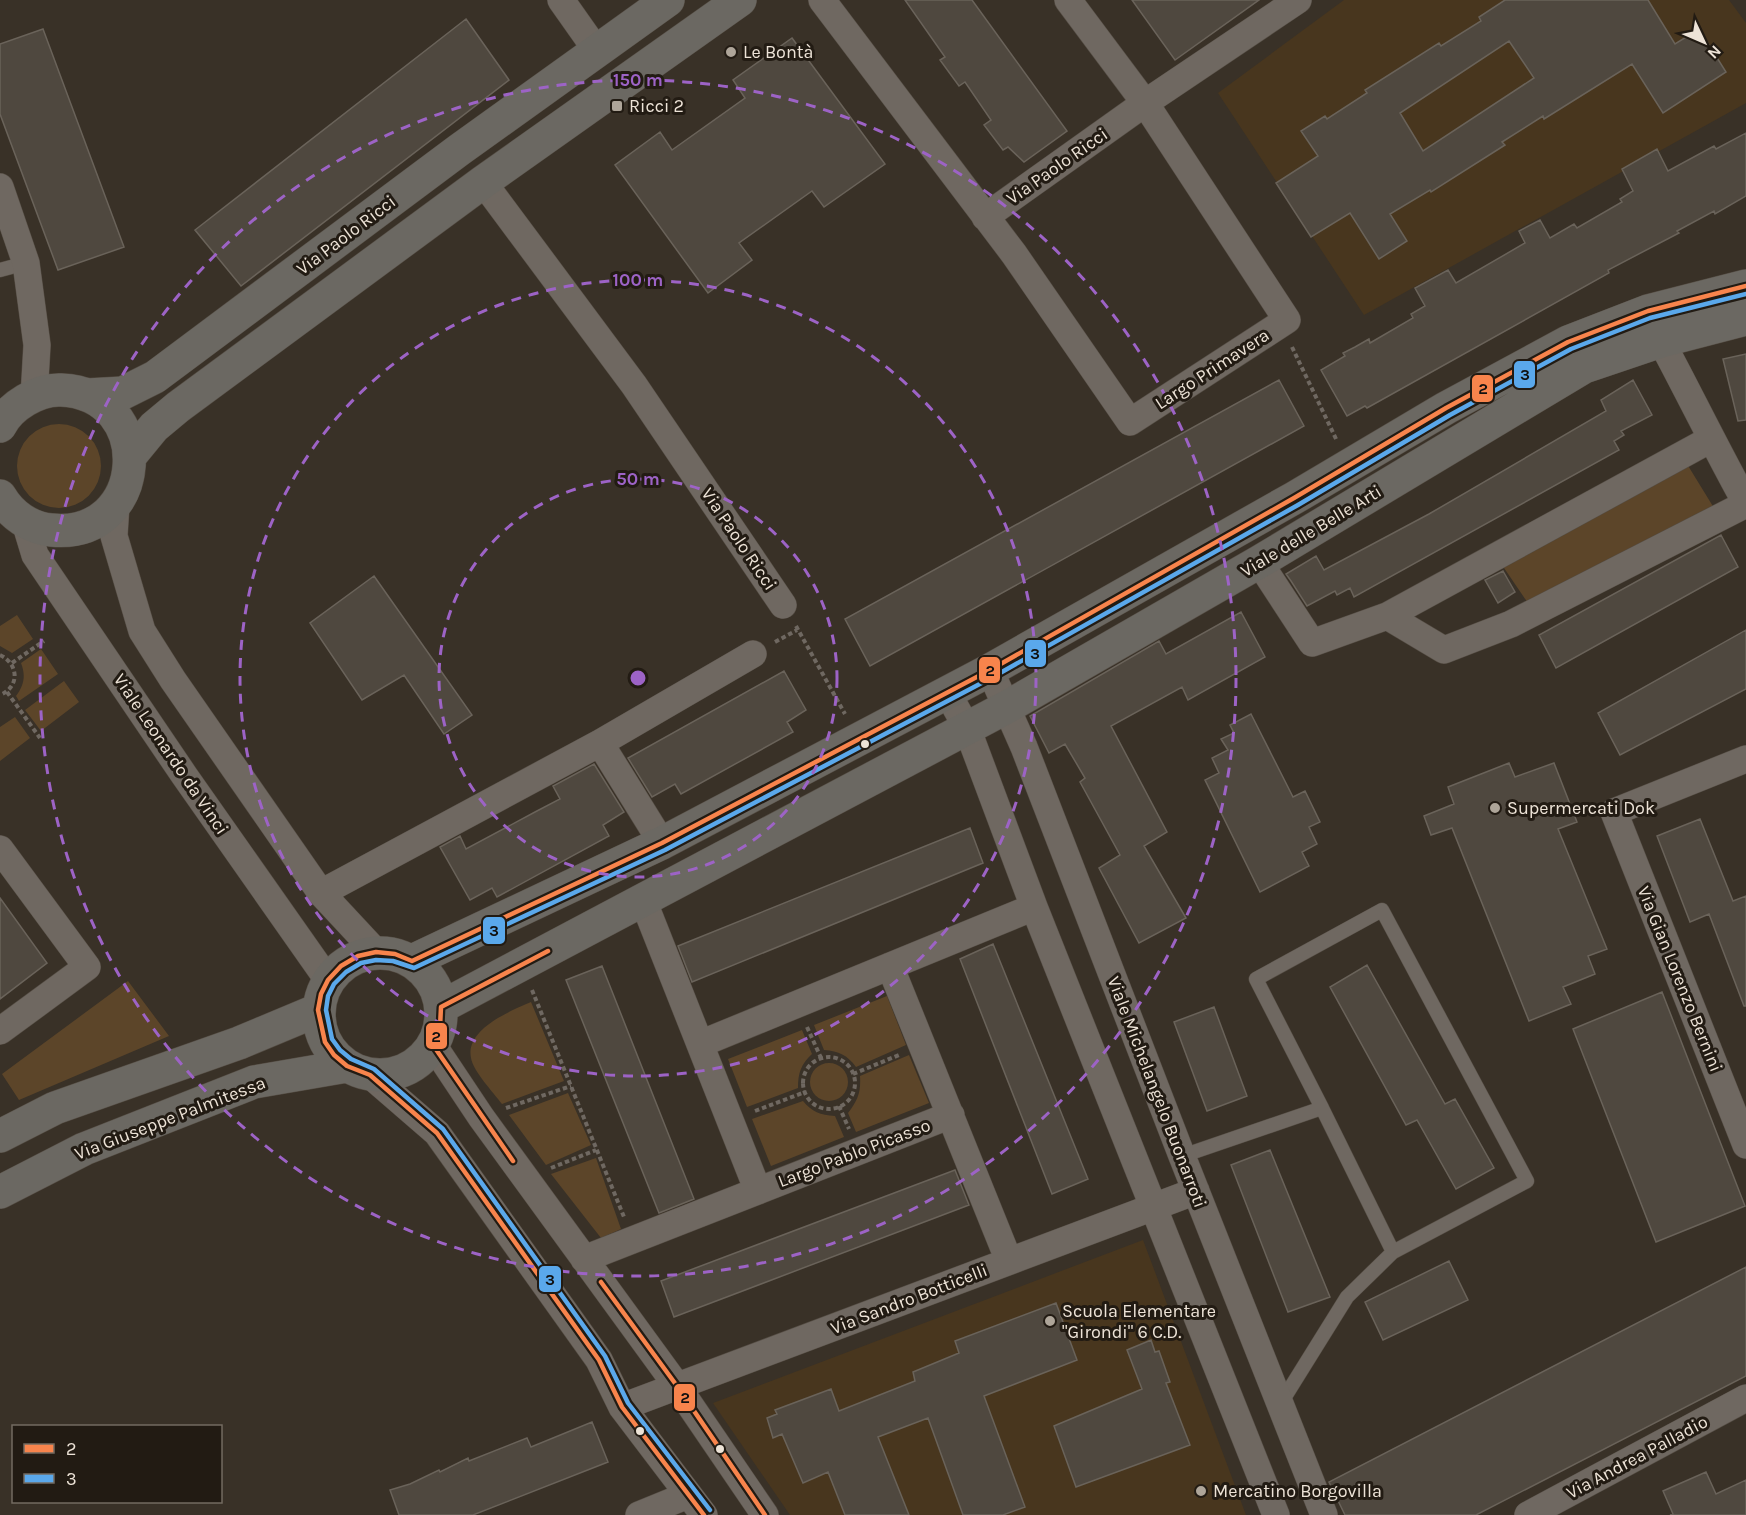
<svg xmlns="http://www.w3.org/2000/svg" width="1746" height="1515" font-family="Karla,sans-serif">
<style>
.built{fill:#48361e}
.green{fill:#5c4529}
.building{fill:#4f483f;stroke:#6a635a;stroke-width:1.5;fill-rule:evenodd}
.lines{fill:none;stroke-linecap:round;stroke-linejoin:round}
.lane-casing{stroke:#554d44;stroke-width:15}
.street-casing{stroke:#554d44;stroke-width:28}
.secondary-casing{stroke:#554d44;stroke-width:34}
.path{stroke:#6f6861;stroke-width:4;stroke-dasharray:4.5 3;stroke-linecap:butt}
.lane{stroke:#6f6861;stroke-width:14}
.street{stroke:#6f6861;stroke-width:27}
.secondary{stroke:#6b6862;stroke-width:33}
.bus-1-casing{stroke:#221b13;stroke-width:9}
.bus-2-casing{stroke:#221b13;stroke-width:9}
.bus-1{stroke:#f8844c;stroke-width:4.5}
.bus-2{stroke:#5aa8eb;stroke-width:4.5}
.ring{fill:none;stroke:#9d63c6;stroke-width:3;stroke-dasharray:10 8}
.poi-dot{fill:#aea599;stroke:#221b13;stroke-width:2}
.bus-dot{fill:#ede3d7;stroke:#221b13;stroke-width:2}
.labels{text-anchor:middle;stroke-width:6;stroke-linejoin:round;paint-order:stroke}
.poi-label{font-size:18px;fill:#ede3d7;stroke:#221b13;text-anchor:start}
.street-label{font-size:18px;fill:#ede3d7;stroke:#221b13}
.centre{fill:#9d63c6;stroke:#221b13;stroke-width:3}
.ring-label{font-size:18px;text-anchor:middle;font-weight:bold;fill:#9d63c6;stroke:#221b13;stroke-width:6;stroke-linejoin:round;paint-order:stroke}
.line-badge{stroke:#221b13;stroke-width:2}
.pale-badge-label{font-size:16px;text-anchor:middle;font-weight:bold;fill:#111}
</style>
<rect width="100%" height="100%" fill="#393127"/>
<!-- built -->
<path class="built" d="M1344 0H1729L1746 23V103L1364 315 1218 93Z
M1143 1240 1246 1515H790L713 1403Z"/>
<!-- green -->
<path class="green" d="M17 466a42 42 0 1 1 84 0a42 42 0 1 1-84 0Z
M1687 464 1714 508 1530 606 1502 565Z
M17 615 33 639 12 653 0 646V626Z
M41 649 58 674 19 701 16 696C24 685 26 676 21 663Z
M64 681 79 702 41 731 25 710Z
M15 717 30 738 0 761V727Z
M128 981 169 1036 19 1100 2 1074Z
M887 996 906 1045 856 1067C847 1055 839 1051 824 1050L814 1025Z
M531 1002 564 1081 502 1104C493 1092 473 1071 471 1058 465 1029 512 1010 531 1002Z
M802 1030 812 1054C801 1064 798 1073 798 1088L747 1107 728 1059Z
M909 1055 929 1103 856 1132 848 1113C858 1100 861 1092 860 1076Z
M810 1082a19 19 0 1 1 38 0a19 19 0 1 1-38 0Z
M568 1093 591 1145 546 1165 509 1115Z
M803 1101C812 1112 820 1115 835 1116L844 1137 771 1166 752 1119Z
M596 1158 621 1229 601 1238 551 1174Z"/>
<!-- building -->
<path class="building" d="M905 0H972L1067 131 1024 162 1008 147 1003 150 984 125 991 120 965 82 959 86 940 60 945 57Z
M1132 0H1259L1175 60Z
M1505 0H1648L1675 44 1699 29 1726 72 1663 113 1632 64 1544 119 1543 116 1502 142 1505 145 1431 192 1430 190 1390 214 1407 241 1379 259 1350 213 1311 237 1276 183 1318 156 1301 131 1325 116 1327 119 1367 93 1365 90 1439 43 1441 46 1481 21 1479 17ZM1509 41 1534 78 1423 151 1400 113Z
M466 19 509 80 241 286 195 230Z
M43 29 124 247 58 270 0 114V44Z
M792 38 885 164 824 207 812 191 739 243 752 260 708 293 615 165 660 132 672 150 745 98 733 80Z
M1746 133V196L1715 214 1714 211 1677 231 1679 233 1608 270 1609 273 1367 408 1365 406 1347 416 1321 370 1345 356 1343 353 1355 347 1369 339 1370 343 1413 318 1411 314 1425 306 1415 288 1448 270 1456 283 1525 243 1519 231 1540 220 1550 238 1574 224 1577 228 1622 202 1620 199 1633 191 1622 169 1657 149 1668 171 1714 146 1716 149Z
M1746 354V420L1738 421 1723 359Z
M1279 380 1304 426 870 666 845 619Z
M1633 380 1652 415 1621 431 1624 435 1614 441 1619 450 1354 597 1350 588 1337 595 1335 591 1307 606 1291 581 1286 574 1316 556 1324 570 1429 514 1606 411 1601 400Z
M1721 535 1738 567 1556 668 1539 635Z
M1503 571 1515 592 1498 603 1485 580Z
M374 576 472 715 444 734 404 675 362 700 310 623Z
M1241 612 1265 657 1188 700 1182 687 1111 726 1167 832 1144 846 1186 918 1139 943 1099 868 1120 855 1080 782 1085 778 1065 744 1049 753 1030 716 1159 641 1166 654Z
M1746 630V689L1620 755 1598 713Z
M784 671 806 710 787 722 793 732 681 794 675 784 652 797 628 758Z
M1251 714 1293 797 1305 791 1320 822 1309 827 1317 844 1302 852 1309 866 1260 892 1205 780 1219 773 1212 758 1228 750 1221 739 1234 733 1230 725Z
M1509 763 1515 777 1554 763 1577 822 1558 829 1607 949 1588 956 1595 974 1563 987 1571 1004 1529 1021 1452 828 1431 835 1424 816 1454 804 1448 787Z
M594 764 624 812 603 825 609 836 497 897 492 888 470 900 440 847 460 836 466 849 535 812 560 799 553 786Z
M1700 819 1733 901 1746 896V1006H1744L1709 914 1690 922 1657 836Z
M970 828 983 863 692 982 678 946Z
M0 898 47 963 0 999Z
M993 944 1088 1179 1052 1194 960 959Z
M1367 965 1445 1104 1455 1099 1494 1168 1456 1189 1417 1120 1406 1125 1330 987Z
M602 966 694 1199 659 1213 566 980Z
M1662 992 1745 1206 1656 1242 1573 1029Z
M1214 1007 1247 1096 1207 1111 1174 1022Z
M1270 1150 1330 1297 1288 1312 1231 1165Z
M955 1170 969 1205 674 1317 661 1281Z
M1449 1261 1468 1300 1383 1340 1365 1302Z
M1746 1267V1376L1476 1515H1345L1329 1482Z
M1056 1303 1077 1360 984 1396 1025 1507 1003 1515H963L928 1418 878 1437 909 1515H845L828 1472 803 1483 782 1434 773 1438 767 1418 777 1414 775 1410 831 1389 839 1411 915 1381 913 1372 959 1353 955 1341Z
M1151 1340 1155 1352 1159 1351 1170 1382 1166 1383 1190 1445 1076 1487 1054 1426 1142 1389 1127 1350Z
M592 1422 608 1462 473 1515H399L390 1490 410 1484 439 1470 440 1472 468 1458 469 1461 527 1438 531 1447Z
M1706 1472 1716 1494 1746 1480V1515H1670L1673 1514 1663 1491Z"/>
<g class="lines">
<defs>
<path id="lane" d="M0 270 26 263
M1322 1108 1393 1252
M1182 1156 1322 1108 1256 979 1382 910 1527 1181 1393 1252 1347 1297 1281 1403"/>
<path id="street" d="M561 0 597 51
M822 0 1014 254 1130 422 1287 320 1145 103 1068 0
M483 182 634 385 783 605
M0 187 26 263 37 345 34 397
M985 217 1145 103 1298 0
M1661 341C1690 395 1716 449 1746 503
M116 504 114 536 142 631 173 680 321 893 376 952
M25 522 35 555 184 775 328 980
M1259 562 1312 643 1387 616 1444 650 1511 624 1746 504
M1387 616 1711 439
M990 670 1024 747 1182 1156 1324 1515
M947 692 967 728 1034 907 1276 1515
M600 743 753 654
M1746 759 1614 812 1746 1145
M0 849 87 967 0 1031
M321 893 600 743 662 843
M643 900 758 1191
M890 966 1009 1261
M700 1044 1034 907
M433 1045 481 1117 677 1386 765 1515
M370 1075 437 1133 599 1360 622 1407 704 1515
M584 1259 951 1115
M622 1407 1196 1191
M639 1515 688 1495
M1528 1515 1746 1398"/>
<path id="secondary" d="M86 395 123 393 155 377 459 150 668 0
M0 426C10 406 38 389 61 390 158 394 149 540 51 530 30 528 11 515 0 496
M131 455 154 427 178 407 483 182 740 0
M319 1014a61 61 0 1 1 122 0a61 61 0 1 1-122 0Z
M412 961 662 843 990 670 1294 498 1446 408 1568 342 1648 311 1746 286
M441 1007 1007 707 1259 562 1584 367 1661 341 1746 319
M0 1136 55 1108 239 1043 318 1010
M0 1192 84 1149 254 1082 347 1066"/>
</defs>
<!-- lane casing -->
<use href="#lane" class="lane-casing"/>
<!-- street casing -->
<use href="#street" class="street-casing"/>
<!-- secondary casing -->
<use href="#secondary" class="secondary-casing"/>
<!-- path -->
<path class="path" d="M1292 347 1337 441
M796 626 845 714
M775 642 797 630
M0 655C19 664 20 687 0 695
M12 663 44 641
M7 692 40 738
M532 990 624 1217
M807 1027 821 1058
M803 1083a26 26 0 1 1 52 0a26 26 0 1 1-52 0Z
M853 1074 899 1055
M839 1106 849 1129
M506 1108 571 1086
M755 1111 805 1092
M551 1168 596 1150"/>
<!-- lane -->
<use href="#lane" class="lane"/>
<!-- street -->
<use href="#street" class="street"/>
<!-- secondary -->
<use href="#secondary" class="secondary"/>
<defs>
<path id="bus-1" d="M513 1161 433 1045 440 1027 441 1007 548 951
M601 1282 677 1386 765 1515
M704 1515 622 1407 599 1360 437 1133 370 1075 347 1066 334 1055 325 1042 318 1010 321 994 328 980 341 966 358 956 376 952 395 954 412 961 662 843 990 670 1294 498 1446 408 1568 342 1648 311 1746 286"/>
<path id="bus-2" d="M710 1510 628 1403 605 1356 443 1129 374 1069 351 1059 340 1050 332 1039 326 1010 328 996 334 984 346 972 361 963 376 960 393 961 414 968 665 850 993 677 1298 505 1450 415 1571 349 1650 318 1746 294"/>
</defs>
<!-- bus-1 casing -->
<use href="#bus-1" class="bus-1-casing"/>
<!-- bus-2 casing -->
<use href="#bus-2" class="bus-2-casing"/>
<!-- bus-1 -->
<use href="#bus-1" class="bus-1"/>
<!-- bus-2 -->
<use href="#bus-2" class="bus-2"/>
</g>
<!-- distance rings -->
<g class="ring">
<circle cx="638" cy="678" r="199"/>
<circle cx="638" cy="678" r="398"/>
<circle cx="638" cy="678" r="598"/>
</g>
<!-- markers -->
<g class="poi-dot">
<circle cx="731" cy="52" r="6"/>
<rect x="611" y="100" width="12" height="12" rx="3"/>
<circle cx="1495" cy="808" r="6"/>
<circle cx="1050" cy="1321" r="6"/>
<circle cx="1201" cy="1491" r="6"/>
</g>
<g class="bus-dot">
<circle cx="865" cy="744" r="5"/>
<circle cx="640" cy="1431" r="5"/>
<circle cx="720" cy="1449" r="5"/>
</g>
<g class="labels">
<!-- poi labels -->
<g class="poi-label">
<text x="743" y="58">Le Bontà</text>
<text x="629" y="112">Ricci 2</text>
<text x="1507" y="814">Supermercati Dok</text>
<text x="1062" y="1317">Scuola Elementare<tspan x="1062" dy="21">"Girondi" 6 C.D.</tspan></text>
<text x="1213" y="1497">Mercatino Borgovilla</text>
</g>
<!-- street labels -->
<g class="street-label">
<text transform="translate(1057 166) rotate(-35)" y="6">Via Paolo Ricci</text>
<text transform="translate(346 235) rotate(-37)" y="6">Via Paolo Ricci</text>
<text transform="translate(1212 369) rotate(-33)" y="6">Largo Primavera</text>
<text transform="translate(1311 531) rotate(-31)" y="6">Viale delle Belle Arti</text>
<text transform="translate(739 539) rotate(56)" y="6">Via Paolo Ricci</text>
<text transform="translate(171 754) rotate(56)" y="6">Viale Leonardo da Vinci</text>
<text transform="translate(1680 979) rotate(68)" y="6">Via Gian Lorenzo Bernini</text>
<text transform="translate(1157 1092) rotate(69)" y="6">Viale Michelangelo Buonarroti</text>
<text transform="translate(170 1118) rotate(-21)" y="6">Via Giuseppe Palmitessa</text>
<text transform="translate(854 1153) rotate(-21)" y="6">Largo Pablo Picasso</text>
<text transform="translate(909 1299) rotate(-21)" y="6">Via Sandro Botticelli</text>
<text transform="translate(1637 1457) rotate(-28)" y="6">Via Andrea Palladio</text>
</g>
</g>
<circle cx="638" cy="678" r="9" class="centre"/>
<g class="ring-label">
<text x="638" y="86">150 m</text>
<text x="638" y="286">100 m</text>
<text x="638" y="485">50 m</text>
</g>
<g class="line-badge">
<rect x="1513" y="360" width="23" height="29" rx="6" fill="#5aa8eb"/>
<rect x="1471" y="374" width="23" height="29" rx="6" fill="#f8844c"/>
<rect x="1024" y="639" width="23" height="29" rx="6" fill="#5aa8eb"/>
<rect x="978" y="656" width="23" height="28" rx="6" fill="#f8844c"/>
<rect x="482" y="916" width="24" height="29" rx="6" fill="#5aa8eb"/>
<rect x="425" y="1022" width="23" height="28" rx="6" fill="#f8844c"/>
<rect x="538" y="1265" width="24" height="28" rx="6" fill="#5aa8eb"/>
<rect x="673" y="1383" width="23" height="29" rx="6" fill="#f8844c"/>
</g>
<g class="pale-badge-label">
<text x="1525" y="380">3</text>
<text x="1483" y="394">2</text>
<text x="1035" y="659">3</text>
<text x="990" y="676">2</text>
<text x="494" y="936">3</text>
<text x="436" y="1042">2</text>
<text x="550" y="1285">3</text>
<text x="685" y="1403">2</text>
</g>
<!-- legend -->
<rect x="12" y="1425" width="210" height="78" fill="#221b13" stroke="#736b61" stroke-width="1.5"/>
<rect x="24" y="1444" width="30" height="9" fill="#f8844c" stroke="#736b61" stroke-width="1.5"/>
<text x="66" y="1455" font-size="18" fill="#ede3d7">2</text>
<rect x="24" y="1474" width="30" height="9" fill="#5aa8eb" stroke="#736b61" stroke-width="1.5"/>
<text x="66" y="1485" font-size="18" fill="#ede3d7">3</text>
<!-- north arrow -->
<g transform="translate(1704 42) rotate(134)" stroke="#221b13" stroke-width="4.5" paint-order="stroke">
<path d="M0-4.5L10 22L0 15L-10 22Z" fill="#ede3d7"/>
<text y="-9" font-size="16" font-weight="bold" text-anchor="middle" fill="#ede3d7">N</text>
</g>
</svg>
